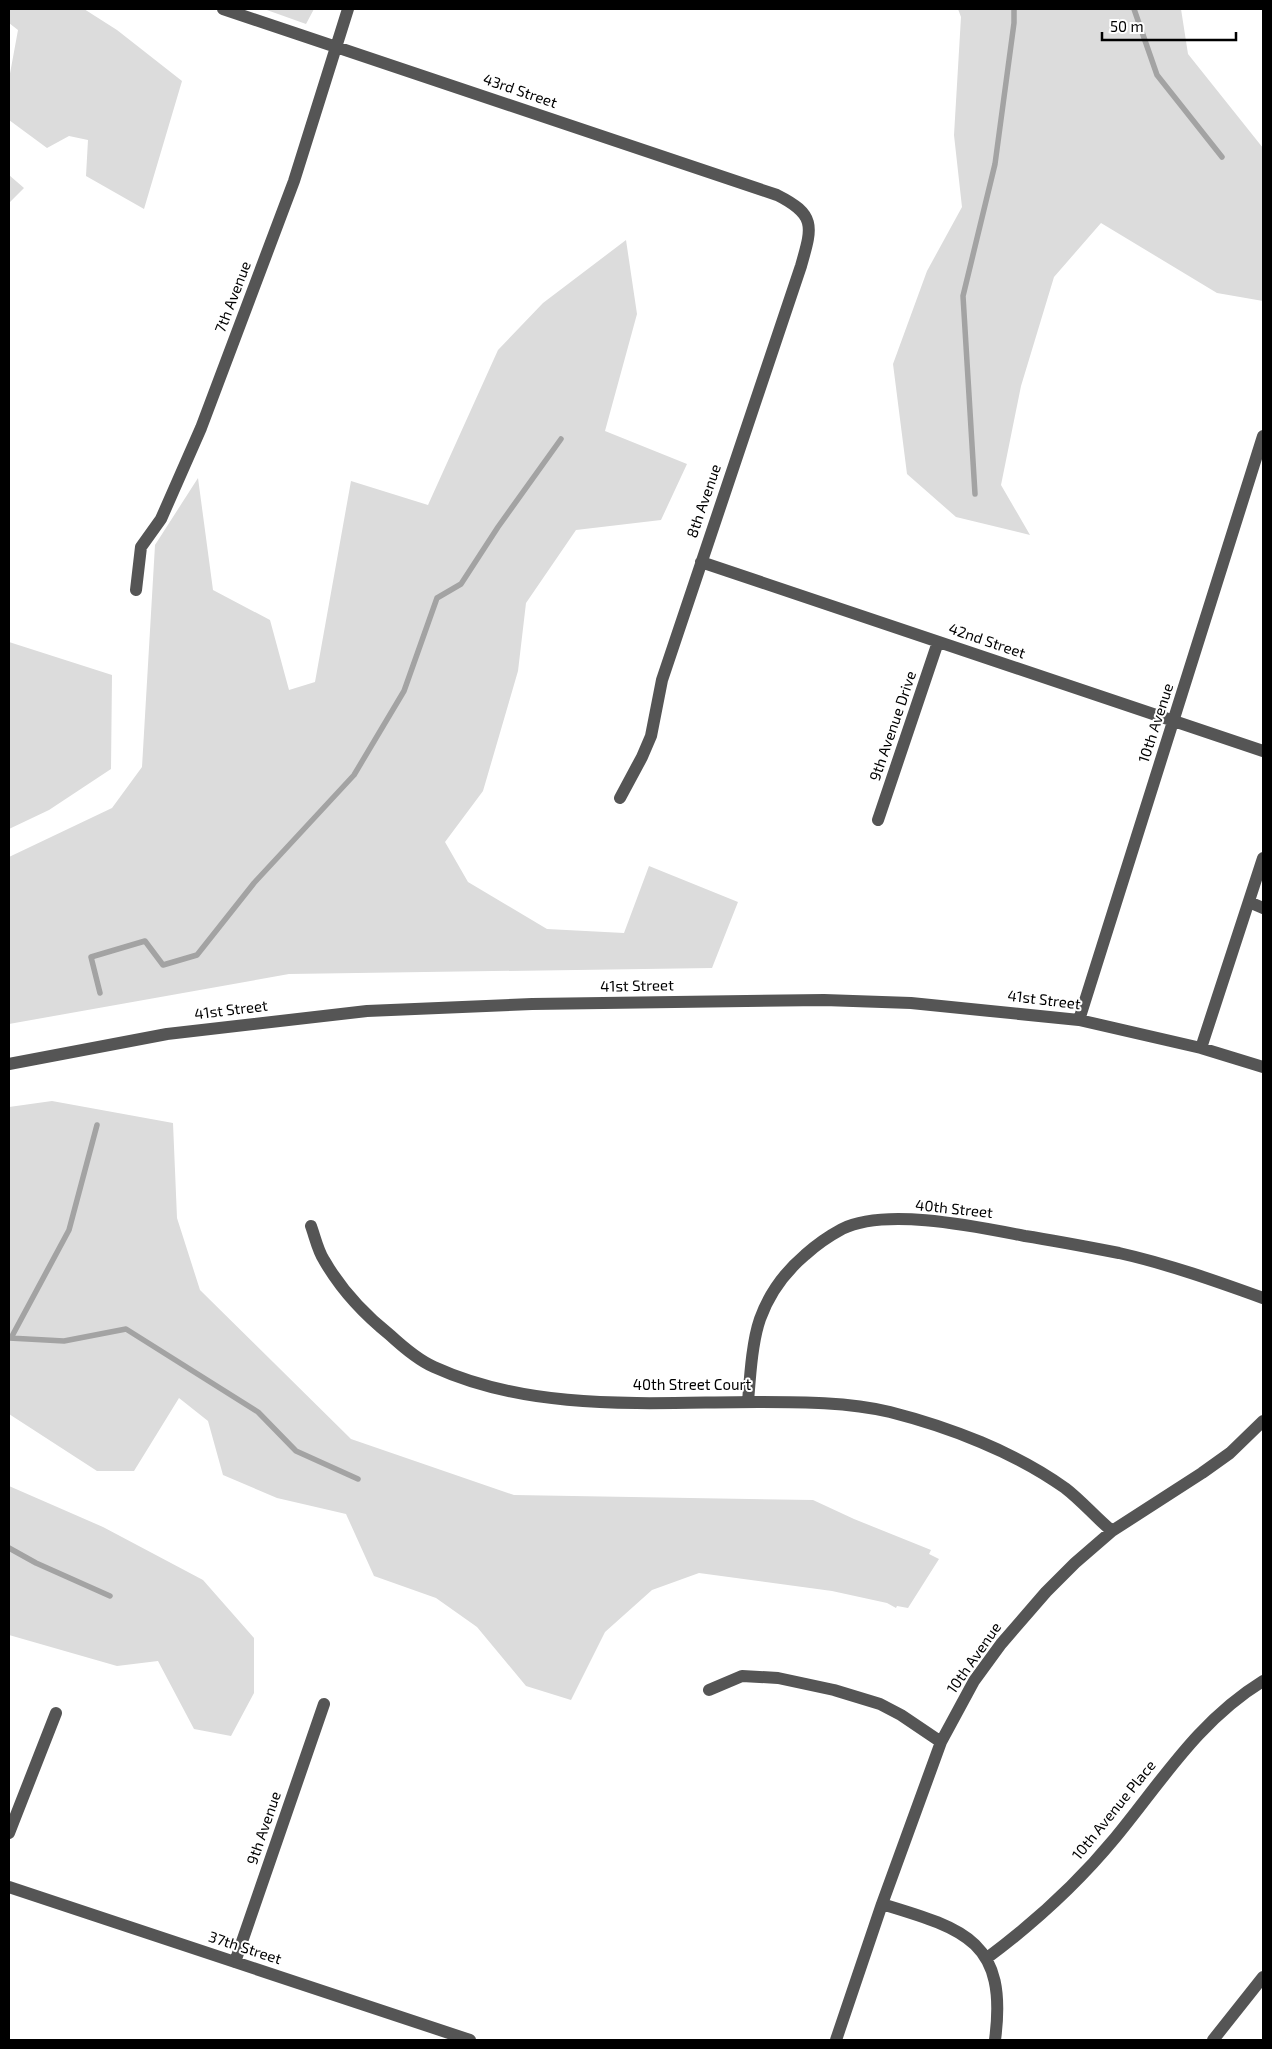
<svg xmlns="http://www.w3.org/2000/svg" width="1272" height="2049" font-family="'Exo 2',sans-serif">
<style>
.green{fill:#dcdcdc}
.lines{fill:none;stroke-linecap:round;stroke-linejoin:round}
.stream{stroke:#a3a3a3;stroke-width:5.5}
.minor{stroke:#555;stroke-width:12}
.labels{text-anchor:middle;stroke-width:4;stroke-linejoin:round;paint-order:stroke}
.street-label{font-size:15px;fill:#000;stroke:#fff}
</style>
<rect width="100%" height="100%" fill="#fff"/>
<!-- green -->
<path class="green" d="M9 9H84L117 30 182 81 144 209 86 176 88 140 69 136 47 148 9 120V79L18 30 9 23Z
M264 9H314L306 24Z
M958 9H1181L1188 54 1263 148V301L1217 293 1101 223 1054 277 1021 386 1001 485 1030 535 956 517 907 474 893 364 927 271 962 207 954 135 961 17Z
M9 175 24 188 10 202 9 201Z
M626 240 637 314 605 431 687 464 661 520 576 530 526 603 518 671 483 791 445 842 468 882 547 929 624 933 649 866 738 902 712 968 289 974 9 1024V857L112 808 142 767 155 545 198 478 213 590 270 620 289 690 315 682 351 481 428 505 498 350 543 303Z
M9 642 112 675 111 769 49 810 9 829Z
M52 1101 173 1123 177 1218 200 1290 351 1439 514 1495 813 1500 854 1519 931 1550 929 1554 939 1559 908 1608 897 1606 896 1608 887 1603 832 1591 699 1573 652 1590 605 1632 571 1700 526 1686 477 1627 436 1598 374 1576 346 1514 277 1498 223 1475 208 1421 179 1398 134 1471H97L9 1414V1107Z
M9 1486 103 1527 203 1580 254 1638V1693L231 1736 194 1729 158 1661 117 1666 9 1635Z"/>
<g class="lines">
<!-- stream -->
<path class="stream" d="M1134 9 1157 75 1222 157
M975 494 963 296 995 164 1014 23V9
M100 993 91 957 145 941 163 965 197 955 254 883 354 775 404 691 437 598 461 584 498 527 561 439
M9 1338 64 1341 126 1329 258 1412 296 1451 358 1479
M11 1338 69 1230 97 1125
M9 1548 36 1563 110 1596"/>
<!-- minor -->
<path class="minor" d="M223 9 777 195C817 215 812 227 801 266L662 680 651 736 642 757 620 798
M701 562 1263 751
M136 590 141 547 161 519 201 428 294 181 348 9
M878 820 938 642
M1249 902 1263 908
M1079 1020 1263 436
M1201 1048 1263 858
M9 1064 167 1034 367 1011 532 1004 824 1000 911 1003 1079 1020 1201 1048 1263 1067
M311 1226C315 1237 318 1251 324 1260 340 1288 365 1315 390 1335 403 1347 418 1360 434 1367 535 1413 651 1402 758 1402 801 1402 848 1402 890 1412 949 1427 1015 1452 1065 1488 1082 1501 1095 1517 1112 1531
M748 1402C750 1377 752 1342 760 1319 769 1294 785 1272 805 1255 816 1245 829 1236 842 1229 886 1207 978 1227 1025 1236 1057 1241 1088 1247 1119 1253 1168 1264 1216 1281 1263 1298
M709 1690 742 1676 778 1678 834 1690 880 1704 901 1715 941 1742
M9 1833 56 1713
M9 1887 470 2040
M882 1904C965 1929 1008 1941 995 2040
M987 1958C1034 1923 1077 1884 1115 1838 1162 1781 1198 1721 1263 1681
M235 1962 324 1704
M836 2040 882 1904 941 1742 974 1681 1001 1644 1046 1592 1075 1563 1112 1531 1202 1473 1230 1453 1263 1421
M1213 2040 1263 1977"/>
</g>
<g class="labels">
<!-- street labels -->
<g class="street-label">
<text transform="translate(520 91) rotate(19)" y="5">43rd Street</text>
<text transform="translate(233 297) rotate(-69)" y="5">7th Avenue</text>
<text transform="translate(704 501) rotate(-71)" y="5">8th Avenue</text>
<text transform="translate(987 641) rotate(19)" y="5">42nd Street</text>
<text transform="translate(1156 723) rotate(-72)" y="5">10th Avenue</text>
<text transform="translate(893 726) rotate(-71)" y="5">9th Avenue Drive</text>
<text transform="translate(637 986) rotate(-1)" y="5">41st Street</text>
<text transform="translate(1044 1000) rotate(7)" y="5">41st Street</text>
<text transform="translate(231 1010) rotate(-7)" y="5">41st Street</text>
<text transform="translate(954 1209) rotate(6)" y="5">40th Street</text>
<text x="692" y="1390">40th Street Court</text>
<text transform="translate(974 1658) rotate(-55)" y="5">10th Avenue</text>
<text transform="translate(1114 1810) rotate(-51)" y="5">10th Avenue Place</text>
<text transform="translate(264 1828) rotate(-71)" y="5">9th Avenue</text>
<text transform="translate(245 1948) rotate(18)" y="5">37th Street</text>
</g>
</g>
<!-- border -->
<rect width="1272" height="2049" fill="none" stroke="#000000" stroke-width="20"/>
<!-- scale -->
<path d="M1102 32v8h134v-8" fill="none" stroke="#000000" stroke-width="2.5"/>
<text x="1110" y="32" font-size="15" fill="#000000" stroke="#ffffff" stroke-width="4" paint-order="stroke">50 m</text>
</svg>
